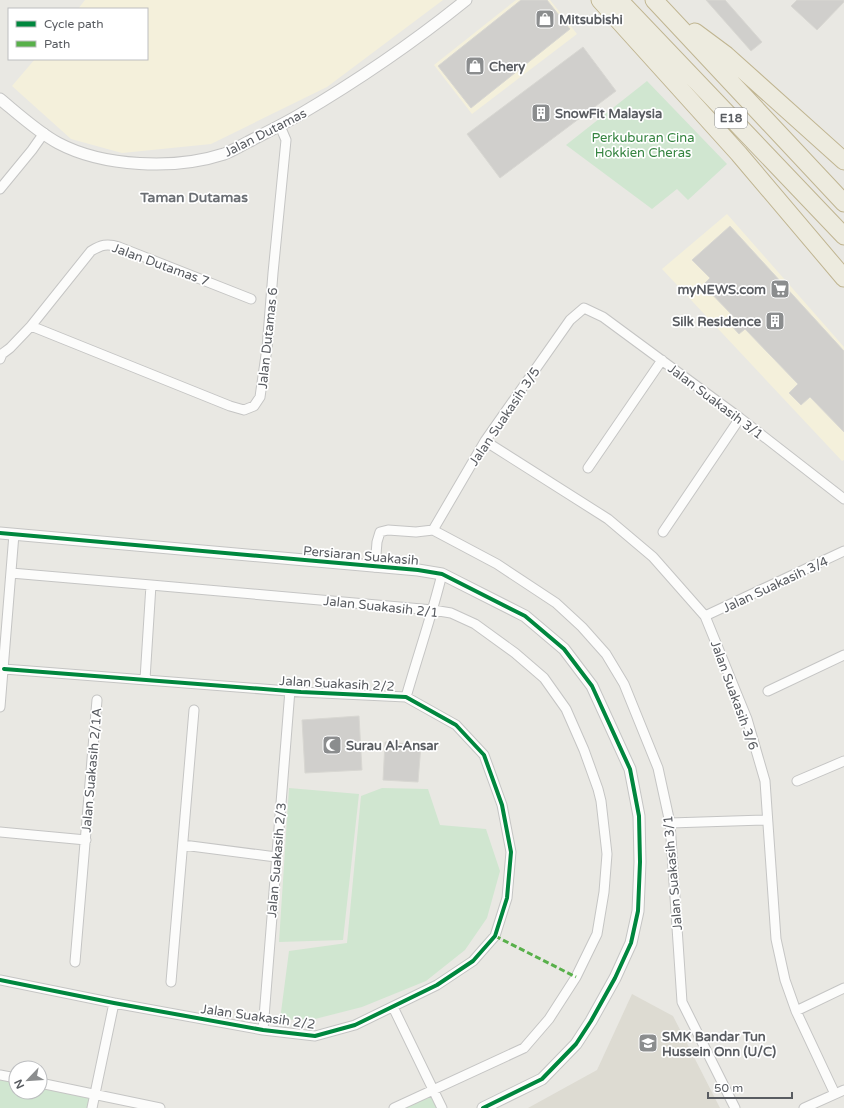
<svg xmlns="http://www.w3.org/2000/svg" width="844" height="1108" font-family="'Varela Round',sans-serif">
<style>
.commercial{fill:#f4f0db}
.education{fill:#dddbd2}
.green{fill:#d0e6d0}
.building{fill:#d0cfcc;stroke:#d8d7d2}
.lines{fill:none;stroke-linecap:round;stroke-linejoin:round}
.minor-casing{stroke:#c5c5c4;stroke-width:11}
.tertiary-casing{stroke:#c5c5c4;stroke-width:13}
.motorway-casing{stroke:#c0b591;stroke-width:19}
.minor{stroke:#fcfcfb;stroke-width:9}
.tertiary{stroke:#fcfcfb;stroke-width:11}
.motorway{stroke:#edebdf;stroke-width:17}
.quiet{stroke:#58b04a;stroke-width:3;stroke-dasharray:6 3;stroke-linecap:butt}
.cycleway-casing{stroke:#fff;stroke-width:6}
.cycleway{stroke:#00873e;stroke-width:4}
.labels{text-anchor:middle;stroke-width:3.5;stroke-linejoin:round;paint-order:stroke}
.shield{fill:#fff;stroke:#8b8d90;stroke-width:1}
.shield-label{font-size:12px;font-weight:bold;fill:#595c61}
.poi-label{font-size:13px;font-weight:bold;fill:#595c61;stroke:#fff;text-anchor:start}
.street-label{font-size:13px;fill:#595c61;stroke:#fff}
.park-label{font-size:13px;fill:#358440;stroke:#fff}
.neighbourhood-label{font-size:14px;font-weight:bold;fill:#6a6e73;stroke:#fff}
</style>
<rect width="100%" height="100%" fill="#e9e8e3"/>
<!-- commercial -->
<path class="commercial" d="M85 0H443L327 87 211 144 122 153 71 139 12 86 35 59H147V9H78Z
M516 0H550L577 34 472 114 434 65Z
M727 214 844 347V460L842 461 662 269Z"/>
<!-- education -->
<path class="education" d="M632 994 673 1016 720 1108H528L597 1070Z"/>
<!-- green -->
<path class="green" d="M647 81 727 164 688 200 677 189 652 209 566 145Z
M289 788 359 794 343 940 279 942Z
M382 788 428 789 440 825 486 829 500 871 487 918 465 950 426 981 362 1007 315 1019 280 1020 289 951 347 943 361 796Z
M0 1079 16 1082V1092H40V1087L90 1098 88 1108H0Z
M431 1096 437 1108H406Z"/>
<!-- building -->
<path class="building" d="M521 0H547L570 29 471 108 438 66Z
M706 0H725L762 42 751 51Z
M797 0H844V2L817 30 791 6Z
M583 47 616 91 500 178 467 134Z
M730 226 844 351V432L810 397 801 405 789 393 798 384 745 329 739 334 730 324 735 318 703 285 710 278 692 260Z
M359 716 362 770 305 773 302 720Z
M385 742 421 745 418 782 383 780Z"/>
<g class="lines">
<defs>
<path id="minor" d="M0 189 32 150 44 133
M31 326 230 406 244 410 254 406 260 397 267 348 273 273 286 140 280 126
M0 359 2 354 10 348 31 326 91 251C101 245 107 243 119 247L251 299
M485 441 608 519 653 557 705 616 747 719 765 781 776 939 785 980 796 1011 835 1094
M588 468 662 360
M433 530 485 441 570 320 584 308 603 317 740 418 844 499
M663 532 740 418
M375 567 377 542 380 532 388 530 416 532 433 530 497 564 556 603 582 627 606 654 624 684 658 768 670 823 682 1002 735 1108
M11 573 151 585 145 679
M151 585 433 610 451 613 475 624 515 653 544 678 566 709 584 750 598 789 601 801 607 854 604 892 597 934 576 977 549 1019 524 1048 394 1108
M705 616 844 551
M768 691 844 655
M406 697C418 655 432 615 442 574
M0 707 14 534
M797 781 844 761
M670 823 767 820
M0 832 86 840
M183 845 276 857
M75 962 97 700
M0 980 114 1003 263 1030 315 1036 355 1025 437 985 473 961 495 936 507 898 511 852 502 805 484 755 456 725 406 697 301 692 4 669
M171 982 194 710
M393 1007 442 1108
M796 1011 844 988
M263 1030 290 690
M0 1075 16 1078
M40 1083 160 1108
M92 1108 114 1003
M804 1108 844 1090"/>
<path id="tertiary" d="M0 99C17 113 39 133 58 143 103 167 175 170 224 154 232 151 240 146 248 142 265 133 282 125 299 115 357 81 414 42 466 0
M0 533 418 570 442 574 525 616 564 649 592 686 630 769 639 816 640 862 638 911 631 943 615 978 591 1021 576 1044 542 1079 483 1108"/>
<path id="motorway" d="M600 0 739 154 844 278
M619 0 844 236
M654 0 844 203
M695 32 726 55 844 161"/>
</defs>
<!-- minor casing -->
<use href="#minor" class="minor-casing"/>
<!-- tertiary casing -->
<use href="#tertiary" class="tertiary-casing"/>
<!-- motorway casing -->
<use href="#motorway" class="motorway-casing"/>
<!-- minor -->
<use href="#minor" class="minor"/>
<!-- tertiary -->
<use href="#tertiary" class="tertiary"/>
<!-- motorway -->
<use href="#motorway" class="motorway"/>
<!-- quiet -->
<path class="quiet" d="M495 936 576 977"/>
<defs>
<path id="cycleway" d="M0 533 418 570 442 574 525 616 564 649 592 686 630 769 639 816 640 862 638 911 631 943 615 978 591 1021 576 1044 542 1079 483 1108
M0 980 114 1003 263 1030 315 1036 355 1025 437 985 473 961 495 936 507 898 511 852 502 805 484 755 456 725 406 697 301 692 4 669"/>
</defs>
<!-- cycleway casing -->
<use href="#cycleway" class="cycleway-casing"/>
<!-- cycleway -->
<use href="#cycleway" class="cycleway"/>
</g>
<!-- icons -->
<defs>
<symbol id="shop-square" viewBox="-11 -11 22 22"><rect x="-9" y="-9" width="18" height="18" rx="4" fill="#8b8d8e" stroke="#fff"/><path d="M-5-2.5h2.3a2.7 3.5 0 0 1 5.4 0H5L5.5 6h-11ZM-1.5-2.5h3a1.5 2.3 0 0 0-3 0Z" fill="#fff"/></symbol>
<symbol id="building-square" viewBox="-11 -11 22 22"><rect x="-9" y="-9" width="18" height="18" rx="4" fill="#8b8d8e" stroke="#fff"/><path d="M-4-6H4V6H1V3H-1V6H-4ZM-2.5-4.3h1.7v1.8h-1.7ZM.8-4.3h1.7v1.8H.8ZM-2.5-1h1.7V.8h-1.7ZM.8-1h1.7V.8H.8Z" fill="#fff"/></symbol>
<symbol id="supermarket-square" viewBox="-11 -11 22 22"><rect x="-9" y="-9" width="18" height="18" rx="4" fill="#8b8d8e" stroke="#fff"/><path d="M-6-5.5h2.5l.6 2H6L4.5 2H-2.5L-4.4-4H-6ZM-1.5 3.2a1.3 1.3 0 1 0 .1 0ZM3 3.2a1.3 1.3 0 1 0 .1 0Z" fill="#fff"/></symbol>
<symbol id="mosque-square" viewBox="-11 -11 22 22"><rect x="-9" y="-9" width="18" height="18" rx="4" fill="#8b8d8e" stroke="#fff"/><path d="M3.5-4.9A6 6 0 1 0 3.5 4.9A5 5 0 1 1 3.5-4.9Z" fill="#fff"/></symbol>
<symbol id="school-square" viewBox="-11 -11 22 22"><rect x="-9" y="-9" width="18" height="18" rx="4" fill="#8b8d8e" stroke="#fff"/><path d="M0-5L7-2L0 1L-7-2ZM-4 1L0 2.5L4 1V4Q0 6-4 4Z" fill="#fff"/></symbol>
</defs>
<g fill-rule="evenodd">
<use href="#shop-square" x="534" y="8" width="22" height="22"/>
<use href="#shop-square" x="464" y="55" width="22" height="22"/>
<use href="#building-square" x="530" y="102" width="22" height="22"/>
<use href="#supermarket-square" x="769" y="278" width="22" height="22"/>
<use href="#building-square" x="764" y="310" width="22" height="22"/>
<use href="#mosque-square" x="321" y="734" width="22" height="22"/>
<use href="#school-square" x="637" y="1032" width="22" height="22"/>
</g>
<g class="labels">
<!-- shield labels -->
<rect class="shield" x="715" y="108" width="32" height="20" rx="3"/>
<g class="shield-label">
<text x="731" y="122">E18</text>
</g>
<!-- poi labels -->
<g class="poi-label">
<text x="559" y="24">Mitsubishi</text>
<text x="489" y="71">Chery</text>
<text x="555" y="118">SnowFit Malaysia</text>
<text x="766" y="294" text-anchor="end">myNEWS.com</text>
<text x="761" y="326" text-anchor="end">Silk Residence</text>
<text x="346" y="750">Surau Al-Ansar</text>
<text x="662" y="1041">SMK Bandar Tun<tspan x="662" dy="15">Hussein Onn (U/C)</tspan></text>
</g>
<!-- street labels -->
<g class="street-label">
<text transform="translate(265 132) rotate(-27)" y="5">Jalan Dutamas</text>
<text transform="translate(161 264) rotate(20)" y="5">Jalan Dutamas 7</text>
<text transform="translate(267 338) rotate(-84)" y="5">Jalan Dutamas 6</text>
<text transform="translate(716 401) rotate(37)" y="5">Jalan Suakasih 3/1</text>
<text transform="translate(504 416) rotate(-56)" y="5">Jalan Suakasih 3/5</text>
<text transform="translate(361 555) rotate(5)" y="5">Persiaran Suakasih</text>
<text transform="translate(775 584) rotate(-25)" y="5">Jalan Suakasih 3/4</text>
<text transform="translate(381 606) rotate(6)" y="5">Jalan Suakasih 2/1</text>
<text transform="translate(337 683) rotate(3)" y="5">Jalan Suakasih 2/2</text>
<text transform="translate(735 695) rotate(70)" y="5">Jalan Suakasih 3/6</text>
<text transform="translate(91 770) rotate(-85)" y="5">Jalan Suakasih 2/1A</text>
<text transform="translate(276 860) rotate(-85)" y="5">Jalan Suakasih 2/3</text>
<text transform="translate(672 873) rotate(-95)" y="5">Jalan Suakasih 3/1</text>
<text transform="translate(258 1016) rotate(8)" y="5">Jalan Suakasih 2/2</text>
</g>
<!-- park labels -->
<g class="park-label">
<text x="643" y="142">Perkuburan Cina<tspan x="643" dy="15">Hokkien Cheras</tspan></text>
</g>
<!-- neighbourhood labels -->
<g class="neighbourhood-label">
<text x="194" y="202">Taman Dutamas</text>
</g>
</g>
<!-- legend -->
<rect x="8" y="8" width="140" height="52" fill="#ffffff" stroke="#bdbec0"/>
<rect x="16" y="21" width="20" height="6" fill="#00873e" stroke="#bdbec0"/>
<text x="44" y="28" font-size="12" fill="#595c61">Cycle path</text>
<rect x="16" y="41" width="20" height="6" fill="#58b04a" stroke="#bdbec0"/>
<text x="44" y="48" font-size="12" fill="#595c61">Path</text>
<!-- north arrow -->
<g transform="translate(28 1080) rotate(245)"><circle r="19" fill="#ffffff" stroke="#bdbec0"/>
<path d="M0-3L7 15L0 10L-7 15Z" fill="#8b8d8e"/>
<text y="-6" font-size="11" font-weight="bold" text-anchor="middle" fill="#595c61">N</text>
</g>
<!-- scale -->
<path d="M708 1092v6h84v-6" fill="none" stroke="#595c61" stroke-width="2"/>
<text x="714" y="1092" font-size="12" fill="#595c61" stroke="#ffffff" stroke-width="3" paint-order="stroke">50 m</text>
</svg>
